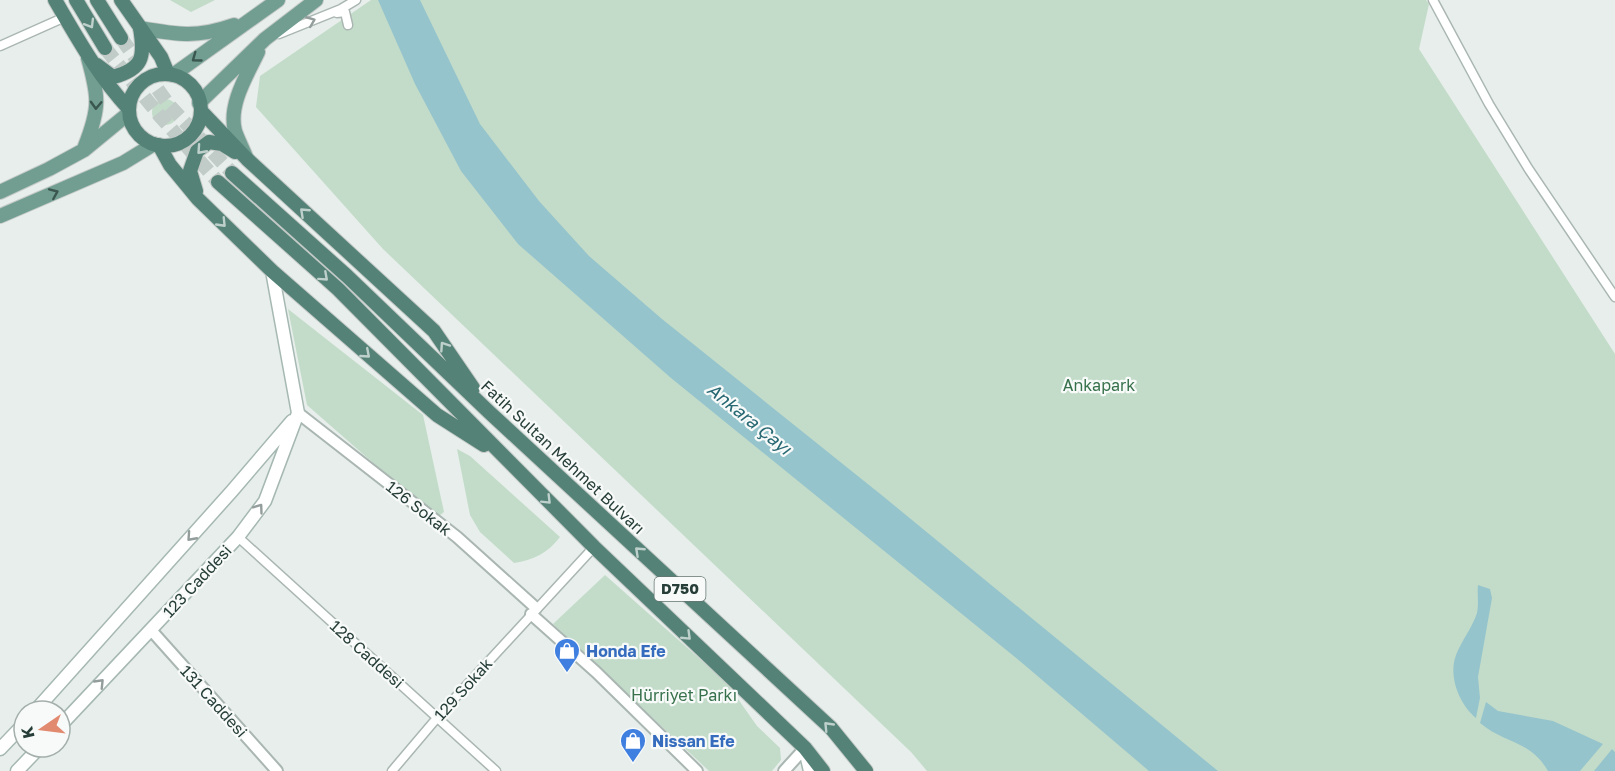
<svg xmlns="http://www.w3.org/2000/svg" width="1615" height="771" font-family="'Golos Text',sans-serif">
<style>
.green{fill:#c3dcc9}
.water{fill:#96c4cc}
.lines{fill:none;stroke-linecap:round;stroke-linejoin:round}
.trunk-tunnel{stroke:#c1cbc7;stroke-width:14;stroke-dasharray:14 7;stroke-linecap:butt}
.minor-casing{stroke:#aab6b2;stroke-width:11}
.tertiary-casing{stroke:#aab6b2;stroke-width:14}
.secondary-casing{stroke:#a6b8b2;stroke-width:15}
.primary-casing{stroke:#c3c9c7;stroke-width:16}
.trunk-casing{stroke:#c3c9c7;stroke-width:16}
.minor{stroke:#fff;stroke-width:8}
.tertiary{stroke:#fff;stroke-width:10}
.secondary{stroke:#fff;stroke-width:12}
.primary{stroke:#719e91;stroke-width:14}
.trunk{stroke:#548276;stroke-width:14}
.oneway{stroke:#939e9c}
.oneway2{stroke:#bed0cb}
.oneway3{stroke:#3a564e}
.labels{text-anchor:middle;stroke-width:4.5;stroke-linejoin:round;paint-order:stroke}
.shield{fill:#f7faf9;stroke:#657672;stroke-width:1.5}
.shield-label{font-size:15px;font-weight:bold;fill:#273e38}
.park-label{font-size:16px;fill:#36714b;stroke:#f7faf9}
.street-label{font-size:16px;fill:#273e38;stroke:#f7faf9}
.shop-label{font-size:16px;font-weight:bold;fill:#366cbe;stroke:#f7faf9;text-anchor:start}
.water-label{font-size:18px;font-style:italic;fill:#286974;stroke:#f7faf9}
</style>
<rect width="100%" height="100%" fill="#e7eeeb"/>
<!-- green -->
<path class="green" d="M170 0H215L191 12Z
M371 0H1426L1429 4 1419 49 1615 354V771H927L911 752 383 249 256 107 260 76Z
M152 112a13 13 0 1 1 26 0a13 13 0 1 1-26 0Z
M288 309 423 415 444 512 436 518 307 405Z
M457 449 470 456 560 537C548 553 533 560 514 563L480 532 470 515Z
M605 575 726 682 757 726 780 748 781 760 772 771H709L553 624Z"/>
<!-- water -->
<path class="water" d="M378 0H420L480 124 539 201 589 256 662 319 884 497 1218 771H1149L1021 662 671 378 518 244 461 171 415 84Z
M1478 585 1490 589 1492 598 1478 677 1480 698 1476 718C1459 704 1448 676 1456 655 1462 640 1472 628 1477 613 1479 603 1477 594 1478 585Z
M1486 702 1498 711 1553 721 1603 744 1580 771H1548C1530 740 1505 744 1480 723Z
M1612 749 1615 752V771H1594Z"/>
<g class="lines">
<!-- trunk-tunnel -->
<path class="trunk-tunnel" d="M121 38 169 105 232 173
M105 48 159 115 218 182"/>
<defs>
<path id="minor" d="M1433 0 1489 104 1528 168 1615 297
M337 13 345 12 348 25
M279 34 341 9 356 0
M0 46 65 17
M238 537 496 771
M392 771 442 712 594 547"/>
<path id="tertiary" d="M298 413 457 537 536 608
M531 614 596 672 697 771
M151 630 277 771
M784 771 805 748"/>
<path id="secondary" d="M35 711 232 491 292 421
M60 726 238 537 265 501 298 413 272 271
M0 749 24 724
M805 750 810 771
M17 771 40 747"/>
<path id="primary" d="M140 28C179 35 197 38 234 25
M173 75 278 0
M199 103 265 39 316 0
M85 146C100 108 99 97 88 58
M246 157C243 149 238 140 235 131 228 105 247 75 258 52
M0 192 49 169 84 150 129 113
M0 216 123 163 154 144"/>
<path id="trunk" d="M55 0C79 41 97 74 129 109
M76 0 105 48
M97 0 121 38
M121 0 161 57 168 74
M97 65 113 77C143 69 145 57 140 28
M129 110a36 36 0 1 1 72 0a36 36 0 1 1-72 0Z
M201 111 247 159 434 331 473 388
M159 145 170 165 198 199 272 271 437 415 484 445
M232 173 347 276 489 412 831 728 866 771
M218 182 338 289 594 547 805 748 823 771
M196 191 190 171 197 151 209 142 222 144 235 152"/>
</defs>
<!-- minor casing -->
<use href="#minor" class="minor-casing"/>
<!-- tertiary casing -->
<use href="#tertiary" class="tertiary-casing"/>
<!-- secondary casing -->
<use href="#secondary" class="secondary-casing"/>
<!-- primary casing -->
<use href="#primary" class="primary-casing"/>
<!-- trunk casing -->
<use href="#trunk" class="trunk-casing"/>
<!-- minor -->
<use href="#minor" class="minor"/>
<!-- tertiary -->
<use href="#tertiary" class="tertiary"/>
<!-- secondary -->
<use href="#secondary" class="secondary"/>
<!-- primary -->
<use href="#primary" class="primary"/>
<!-- trunk -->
<use href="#trunk" class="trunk"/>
</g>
<!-- one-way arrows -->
<defs><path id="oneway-chevron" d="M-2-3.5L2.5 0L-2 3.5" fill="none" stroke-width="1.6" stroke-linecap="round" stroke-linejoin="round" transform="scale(1.5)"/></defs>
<g class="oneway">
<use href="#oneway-chevron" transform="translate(311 21) rotate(-22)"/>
<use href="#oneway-chevron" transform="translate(259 508) rotate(-54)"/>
<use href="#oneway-chevron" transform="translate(191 537) rotate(132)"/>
<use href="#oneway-chevron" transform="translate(100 683) rotate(-46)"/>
</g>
<g class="oneway2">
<use href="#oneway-chevron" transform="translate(90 24) rotate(59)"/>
<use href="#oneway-chevron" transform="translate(201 150) rotate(132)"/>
<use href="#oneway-chevron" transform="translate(304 212) rotate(-137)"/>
<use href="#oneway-chevron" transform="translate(222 223) rotate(46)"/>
<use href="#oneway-chevron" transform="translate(324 277) rotate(42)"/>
<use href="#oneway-chevron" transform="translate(444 346) rotate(-124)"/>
<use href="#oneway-chevron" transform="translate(366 354) rotate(41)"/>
<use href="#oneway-chevron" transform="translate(547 500) rotate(45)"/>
<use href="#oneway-chevron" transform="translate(639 551) rotate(-137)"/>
<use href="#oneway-chevron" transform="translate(687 636) rotate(44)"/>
<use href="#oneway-chevron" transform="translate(828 726) rotate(-134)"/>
</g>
<g class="oneway3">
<use href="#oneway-chevron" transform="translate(196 58) rotate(144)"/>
<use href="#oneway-chevron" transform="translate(96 105) rotate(92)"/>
<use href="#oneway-chevron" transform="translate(54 193) rotate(-23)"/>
</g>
<!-- icons -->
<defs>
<symbol id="shop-pin" viewBox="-11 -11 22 30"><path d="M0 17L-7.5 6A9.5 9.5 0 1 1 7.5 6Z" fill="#3f7fe0" stroke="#f7faf9"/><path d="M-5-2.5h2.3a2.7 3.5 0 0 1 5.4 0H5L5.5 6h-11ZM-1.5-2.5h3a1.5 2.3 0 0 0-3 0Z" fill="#fff"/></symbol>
</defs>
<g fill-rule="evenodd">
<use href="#shop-pin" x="552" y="636" width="30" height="40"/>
<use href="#shop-pin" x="618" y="726" width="30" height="40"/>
</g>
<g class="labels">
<!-- shield labels -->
<rect class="shield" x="654.5" y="577" width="51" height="24" rx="4.5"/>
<g class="shield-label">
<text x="680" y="594">D750</text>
</g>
<!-- park labels -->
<g class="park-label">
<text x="1099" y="391">Ankapark</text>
<text x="684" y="701">Hürriyet Parkı</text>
</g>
<!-- street labels -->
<g class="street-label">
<text transform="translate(563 457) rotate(43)" y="6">Fatih Sultan Mehmet Bulvarı</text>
<text transform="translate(419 508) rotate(38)" y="6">126 Sokak</text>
<text transform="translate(197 581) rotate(-47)" y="6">123 Caddesi</text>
<text transform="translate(367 654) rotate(42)" y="6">128 Caddesi</text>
<text transform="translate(463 689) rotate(-48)" y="6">129 Sokak</text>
<text transform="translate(214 701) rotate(48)" y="6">131 Caddesi</text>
</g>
<!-- shop labels -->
<g class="shop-label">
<text x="586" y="657">Honda Efe</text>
<text x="652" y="747">Nissan Efe</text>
</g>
<!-- water labels -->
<g class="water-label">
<text transform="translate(749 419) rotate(39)" y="6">Ankara Çayı</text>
</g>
</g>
<!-- north arrow -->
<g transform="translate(42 729) rotate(256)"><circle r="28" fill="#f7faf9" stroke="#a4afac" stroke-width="1.5"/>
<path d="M0-4.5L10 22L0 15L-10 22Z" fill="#e28a70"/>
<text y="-9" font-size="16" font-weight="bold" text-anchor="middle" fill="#273e38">K</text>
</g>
</svg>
